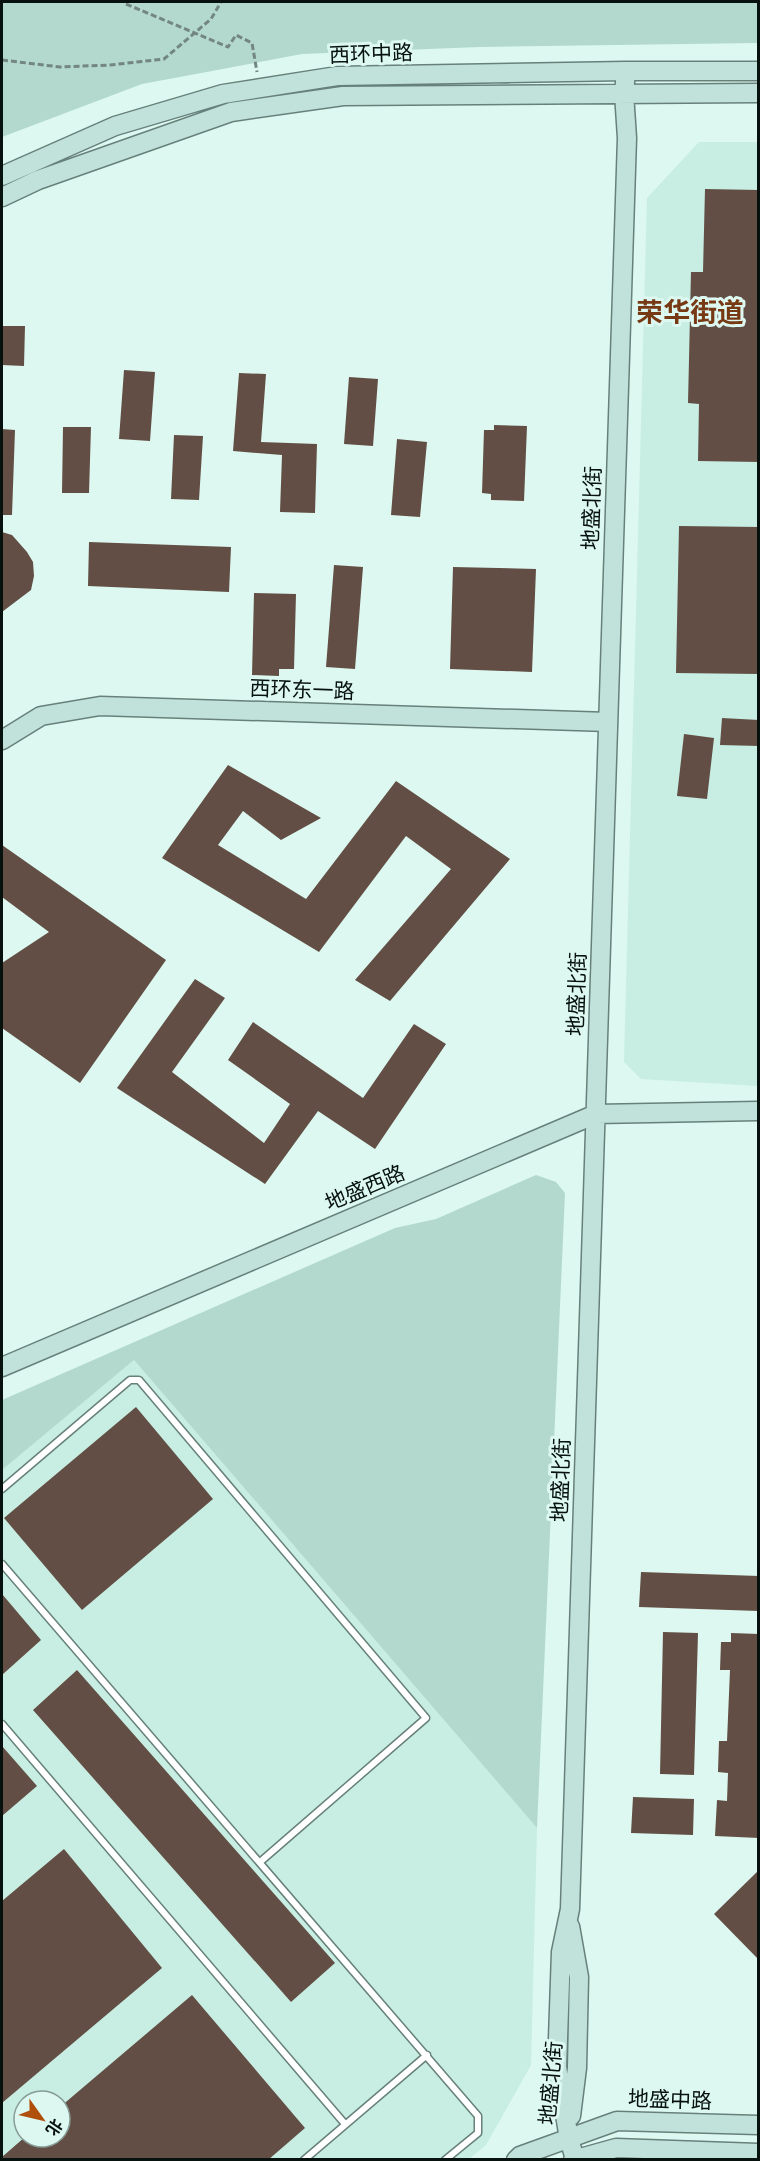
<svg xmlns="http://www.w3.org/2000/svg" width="760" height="2161" font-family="'PT Sans','Noto Sans SC',sans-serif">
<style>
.built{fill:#c8ede2;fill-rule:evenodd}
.green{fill:#b3d9ce}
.building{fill:#624e44}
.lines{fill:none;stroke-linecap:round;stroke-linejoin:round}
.lane-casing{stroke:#67817a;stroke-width:9}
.secondary-casing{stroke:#67817a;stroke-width:21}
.path{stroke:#738681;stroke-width:3;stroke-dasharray:6 3;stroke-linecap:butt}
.lane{stroke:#fff;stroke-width:6}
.secondary{stroke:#c1e2db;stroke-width:18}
.labels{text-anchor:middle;stroke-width:6;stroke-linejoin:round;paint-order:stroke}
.street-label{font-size:21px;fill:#07110e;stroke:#dcf8f0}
.district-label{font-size:27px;font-weight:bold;fill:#773814;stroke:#dcf8f0}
</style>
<rect width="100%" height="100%" fill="#dcf8f0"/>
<!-- built -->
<path class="built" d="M699 142H758V1086L641 1079 624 1062 647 198Z
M134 1360 537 1828 531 2065 486 2145 469 2159 2 2160V1470ZM24 2101H60V2137H24Z"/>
<!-- green -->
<path class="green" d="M2 2H758V43L479 47 302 54 142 84 2 137Z
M536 1175 556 1182 565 1193 537 1828 134 1360 2 1470V1400L395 1228 436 1219Z"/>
<!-- building -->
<path class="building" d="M705 189 759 190V462L698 461 699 404 688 403 691 272H703Z
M2 326H25L24 366 2 365Z
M124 370 155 372 150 441 119 439Z
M239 373 266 374 261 442 317 444 315 513 280 512 282 455 233 451Z
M349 377 378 379 373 446 344 444Z
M494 425 527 426 524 501 491 500V494L482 493 484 430H494Z
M63 427H91L89 493H62Z
M2 429 15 430 12 515H2Z
M174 435 203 436 199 500 171 499Z
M397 439 427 442 420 517 391 515Z
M679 526 759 527V674L676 673Z
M2 532 12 535 27 552 33 562 34 576 31 590 2 612Z
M89 542 231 547 229 592 88 586Z
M334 565 363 567 355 669 326 667Z
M453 567 536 569 532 672 450 669Z
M254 593 296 594 294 669H279V676L252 675Z
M722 718 759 720V746L720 745Z
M684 734 714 738 707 799 677 796Z
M228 765 321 818 281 840 243 811 218 845 306 899 396 781 510 859 390 1001 355 980 451 869 406 836 319 952 162 858Z
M2 845 166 960 80 1083 2 1028V963L49 932 2 897Z
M195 979 225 998 172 1072 264 1143 290 1104 228 1060 253 1022 363 1098 414 1024 446 1044 375 1149 318 1111 265 1184 117 1088Z
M136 1407 213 1499 82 1610 4 1518Z
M641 1572 759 1576V1611L639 1607Z
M2 1594 41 1640 2 1675Z
M663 1632 698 1633 694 1775 660 1774Z
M731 1633 759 1634V1838L715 1836 717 1800 727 1801 728 1773 718 1772 719 1741H727L730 1670H720L721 1642H731Z
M77 1670 335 1963 291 2002 33 1710Z
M2 1746 37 1786 2 1816Z
M633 1797 694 1799 693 1835 631 1833Z
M64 1849 162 1968 2 2103V1901Z
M759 1870V1960L714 1914Z
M192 1995 305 2128 268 2160H2V2157L25 2137H60V2107Z"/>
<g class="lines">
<defs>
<path id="lane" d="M2 1489 130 1380H139L426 1718 260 1862
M2 1564 478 2116V2133L445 2160
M2 1724 345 2124
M304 2160 427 2055"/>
<path id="secondary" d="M2 176 115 126 223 94 337 76 626 71H758
M2 197 38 180 231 112 343 96 758 93
M2 740 41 716 100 706 608 722
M2 1367 596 1114 758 1111
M570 1926 579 1977 577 2068 571 2116
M575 2159 569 2139 557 2067 561 1952 570 1909 627 138 624 93 626 71
M516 2160 520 2156 617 2121 758 2125
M573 2160 616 2148 758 2153"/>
</defs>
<!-- lane casing -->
<use href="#lane" class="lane-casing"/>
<!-- secondary casing -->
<use href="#secondary" class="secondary-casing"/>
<!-- path -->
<path class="path" d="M126 4 228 47 236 35 252 43 257 72
M2 60 60 67 110 65 164 59 211 19 221 2"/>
<!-- lane -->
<use href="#lane" class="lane"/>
<!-- secondary -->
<use href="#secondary" class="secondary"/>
</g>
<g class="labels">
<!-- street labels -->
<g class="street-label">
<text transform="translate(371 54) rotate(-2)" y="7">西环中路</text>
<text transform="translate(592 508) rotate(-88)" y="7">地盛北街</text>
<text transform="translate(302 690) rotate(2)" y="7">西环东一路</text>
<text transform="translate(577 994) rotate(-88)" y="7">地盛北街</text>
<text transform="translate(365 1188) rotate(-23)" y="7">地盛西路</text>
<text transform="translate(561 1480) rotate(-88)" y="7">地盛北街</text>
<text transform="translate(551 2083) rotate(-85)" y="7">地盛北街</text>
<text transform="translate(670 2100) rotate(2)" y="7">地盛中路</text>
</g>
<!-- district labels -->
<g class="district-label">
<text x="690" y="322">荣华街道</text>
</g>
</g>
<!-- border -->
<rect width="760" height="2161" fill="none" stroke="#07110e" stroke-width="6"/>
<!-- north arrow -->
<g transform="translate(42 2119) rotate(124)"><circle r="28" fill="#dcf8f0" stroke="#879c96" stroke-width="1.5"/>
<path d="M0-4.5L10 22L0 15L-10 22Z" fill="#b04f0c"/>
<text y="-9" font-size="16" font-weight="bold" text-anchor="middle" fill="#07110e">北</text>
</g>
</svg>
